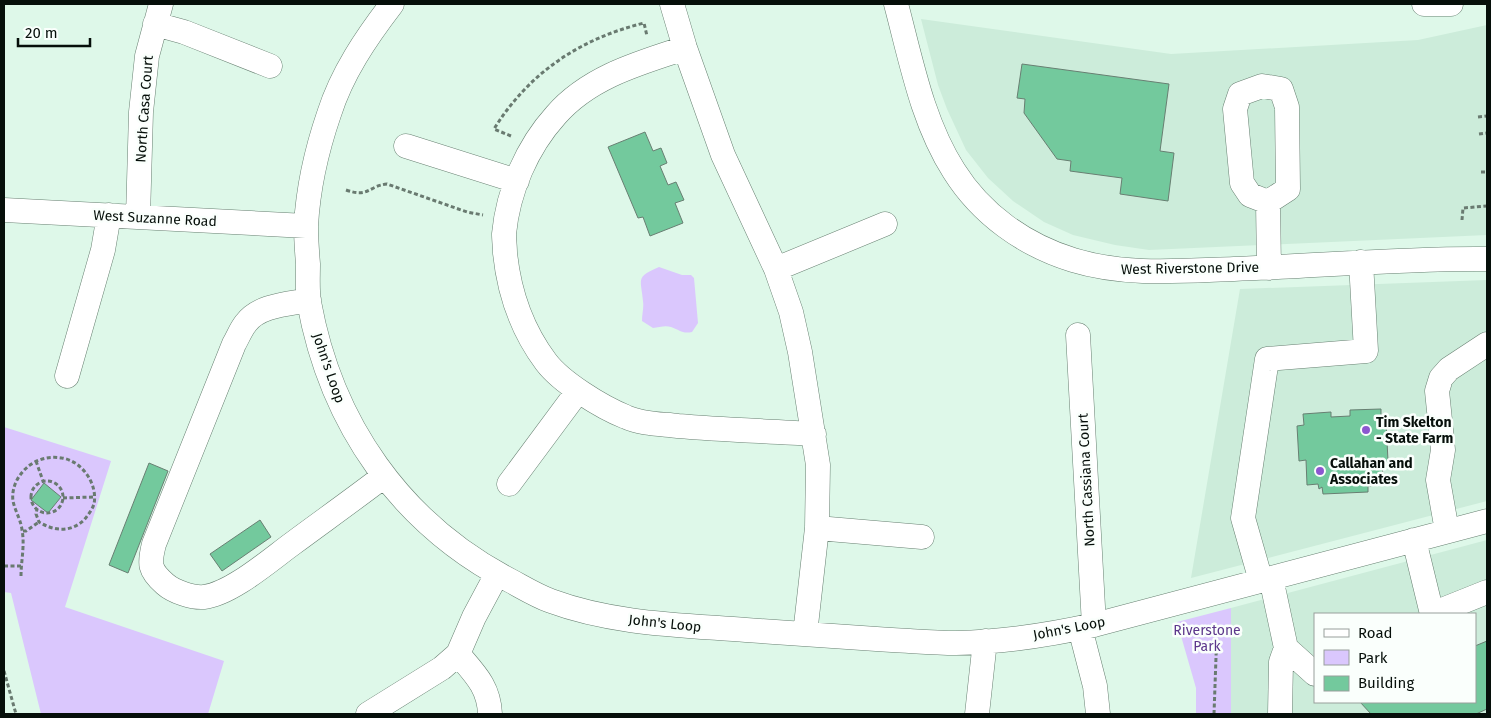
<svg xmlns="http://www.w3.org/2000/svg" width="1491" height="718" font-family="'Fira Sans',sans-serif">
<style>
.built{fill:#ccecda;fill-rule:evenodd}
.green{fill:#dac7fd}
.building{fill:#73c99d;stroke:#687f72}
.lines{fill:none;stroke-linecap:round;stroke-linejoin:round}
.minor-casing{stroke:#688072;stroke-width:25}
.path{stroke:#697a70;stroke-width:3;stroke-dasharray:4 2.5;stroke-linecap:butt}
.minor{stroke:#fff;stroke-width:24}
.poi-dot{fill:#8c57d0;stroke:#fafffc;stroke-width:2}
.labels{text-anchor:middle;stroke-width:5;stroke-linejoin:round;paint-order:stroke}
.street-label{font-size:14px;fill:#060f0a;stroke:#fafffc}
.poi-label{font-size:14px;font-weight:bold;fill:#060f0a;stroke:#fafffc;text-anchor:start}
.park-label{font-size:14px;fill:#5c378b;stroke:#fafffc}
</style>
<rect width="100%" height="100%" fill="#def8e9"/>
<!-- built -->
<path class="built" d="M921 19 1171 54 1418 40 1487 25V235L1149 250 1115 245 1073 235 1044 222 1013 201 988 178 966 150 947 109 938 85Z
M1487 280V501L1191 578 1240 289Z
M1487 540V714H1231V608ZM1315 614H1475V702H1315Z"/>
<!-- green -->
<path class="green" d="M659 267 682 275H691L694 278 698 323 692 332C682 334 680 330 671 327 666 325 659 327 653 328L642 321C642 314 644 308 643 301 641 279 635 277 659 267Z
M4 427 111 461 65 607 224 661 208 714H41L11 593 4 592Z
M1231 608V714H1196V688L1177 622Z"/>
<!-- building -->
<path class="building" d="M1022 64 1169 84 1160 151 1174 153 1168 201 1120 194 1122 178 1070 171 1071 161 1057 159 1024 113 1025 99 1017 98Z
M645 132 653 151 661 148 667 163 660 166 668 185 676 182 684 200 675 203 683 223 650 236 643 217 638 218 608 147Z
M1381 409V421H1386L1388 461H1382L1383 480H1371V486H1368V492L1323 494 1322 487 1319 489 1318 484 1307 485 1306 460 1299 461 1297 426 1304 425 1303 414 1331 412V417L1350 416V410Z
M149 463 168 471 128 573 109 565Z
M44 483 61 497 48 513 31 500Z
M260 520 271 537 222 571 210 554Z
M1487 641V709L1476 714H1371L1360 702H1475V646Z"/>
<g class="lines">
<defs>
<path id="minor" d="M392 4C366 38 342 73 329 114 317 149 308 189 306 226 306 239 307 252 308 264 308 277 307 290 309 302 331 424 401 524 511 581 524 588 537 596 551 601 613 624 681 625 746 630 794 633 843 637 892 640 913 641 934 643 956 643 1002 642 1049 635 1094 625L1487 521
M672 4 685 48 723 155 776 269 791 312 800 352 818 465 817 528 805 634
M896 4C911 60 922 121 954 171 981 214 1024 245 1073 260 1125 276 1180 271 1234 269 1318 266 1403 258 1487 259
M1424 4H1451
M155 24 184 32 270 66
M685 48C639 63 589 77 556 115 527 147 508 191 504 234 504 240 505 247 505 253 509 292 522 330 546 362 561 382 601 407 626 417 641 424 661 424 678 426 723 430 769 431 814 434
M406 146 517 181
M1268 202 1250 195 1242 183 1235 109 1240 94 1262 86 1281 89 1287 107 1288 189 1268 202 1269 268
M4 210 306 226
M138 217 141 112 147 56 161 4
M776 269 885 224
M309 300C289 304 259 305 246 323 241 329 238 337 234 344L154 544C149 564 149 570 165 584 174 592 193 598 204 597 231 594 270 560 292 544 323 521 354 499 384 476
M1078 335 1094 625
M67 376 103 250 109 215
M509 484 578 391
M817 528 922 537
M1447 531 1438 480 1443 450 1437 391 1441 378 1449 369 1487 344
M1414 540 1432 614
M1271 578 1286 648 1315 674
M1261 581 1243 518 1267 359 1366 351 1361 262
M1432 614 1487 592
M1080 628 1095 686 1098 714
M458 654C475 674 489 687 490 714
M368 714 442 668 458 654 474 617 497 574
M977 714 985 641
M1280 714 1281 662 1286 648"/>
</defs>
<!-- minor casing -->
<use href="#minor" class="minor-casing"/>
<!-- path -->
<path class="path" d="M1478 117 1487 116
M1479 134 1487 133
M511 136 494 129C529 73 579 39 644 23L647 36
M1481 172H1487
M346 190C369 198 368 186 387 184L467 212 483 215
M1462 220 1463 208 1487 206
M36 461 43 481
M31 497a16 16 0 1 1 32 0a16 16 0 1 1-32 0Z
M63 498 94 497
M23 531H26L39 522
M4 566H21
M21 576C21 561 25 545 22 530 21 520 15 511 13 501 11 487 19 473 30 465 40 458 51 456 62 458 82 461 98 484 94 504 92 510 88 515 84 520 70 533 54 531 39 522L36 514 37 509
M4 671 16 714
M1214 714 1217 629"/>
<!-- minor -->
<use href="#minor" class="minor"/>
</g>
<!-- markers -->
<g class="poi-dot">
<circle cx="1366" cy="430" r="5"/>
<circle cx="1320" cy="471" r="5"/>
</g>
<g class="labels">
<!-- street labels -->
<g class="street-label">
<text transform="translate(144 109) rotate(-86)" y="5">North Casa Court</text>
<text transform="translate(155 218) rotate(3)" y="5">West Suzanne Road</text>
<text transform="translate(1190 268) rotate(-1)" y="5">West Riverstone Drive</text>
<text transform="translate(329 368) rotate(71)" y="5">John's Loop</text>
<text transform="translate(1086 480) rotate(-93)" y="5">North Cassiana Court</text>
<text transform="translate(665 623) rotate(6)" y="5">John's Loop</text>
<text transform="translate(1069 628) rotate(-11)" y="5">John's Loop</text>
</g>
<!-- poi labels -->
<g class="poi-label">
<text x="1376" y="427">Tim Skelton<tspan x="1376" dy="16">- State Farm</tspan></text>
<text x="1330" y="468">Callahan and<tspan x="1330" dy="16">Associates</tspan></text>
</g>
<!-- park labels -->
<g class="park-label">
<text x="1207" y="635">Riverstone<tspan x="1207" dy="16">Park</tspan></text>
</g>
</g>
<!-- border -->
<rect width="1491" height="718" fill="none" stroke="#060f0a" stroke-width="10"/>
<!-- legend -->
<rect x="1314" y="613" width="162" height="90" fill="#fafffc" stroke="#989f9b"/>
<rect x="1324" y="629" width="25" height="8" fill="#ffffff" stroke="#989f9b"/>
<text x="1358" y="638" font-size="15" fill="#060f0a">Road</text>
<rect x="1324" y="650" width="25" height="15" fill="#dac7fd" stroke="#989f9b"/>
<text x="1358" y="663" font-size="15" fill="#060f0a">Park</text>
<rect x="1324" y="676" width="25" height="15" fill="#73c99d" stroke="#989f9b"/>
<text x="1358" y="688" font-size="15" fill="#060f0a">Building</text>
<!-- scale -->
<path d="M18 38v8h72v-8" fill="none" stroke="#060f0a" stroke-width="2.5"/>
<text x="25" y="38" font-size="15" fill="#060f0a" stroke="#fafffc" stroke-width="4" paint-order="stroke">20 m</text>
</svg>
